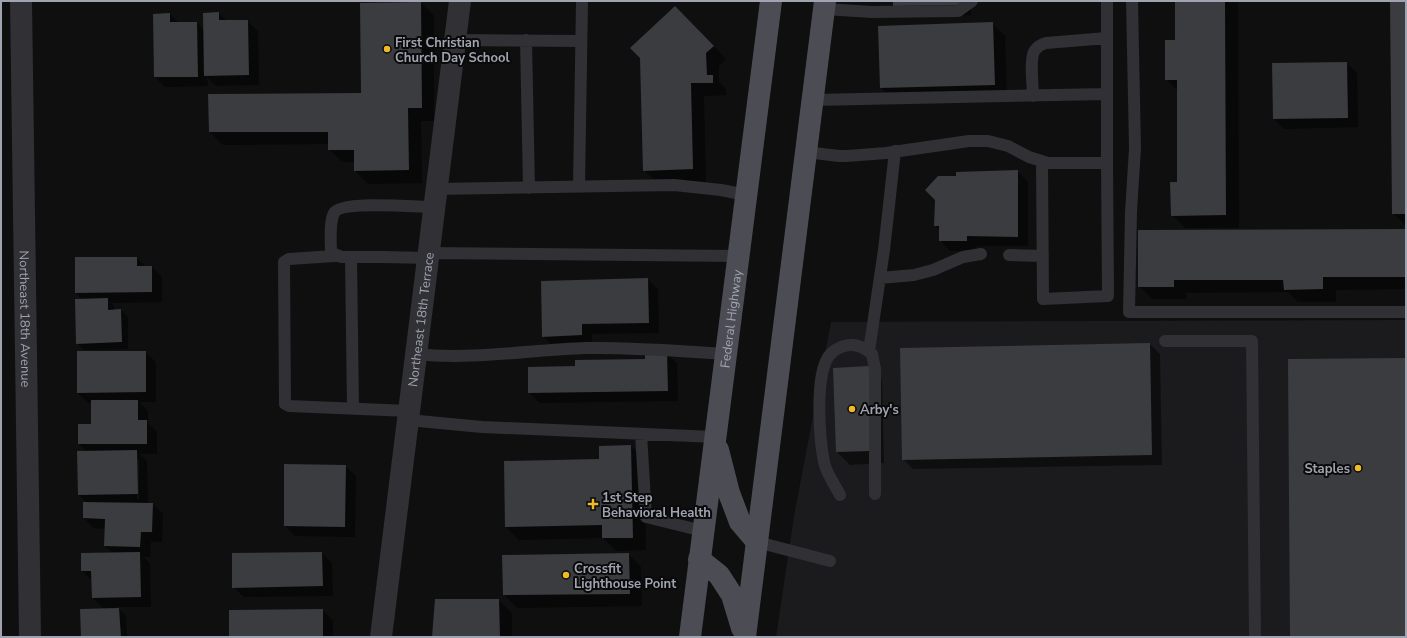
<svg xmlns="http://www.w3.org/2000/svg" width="1407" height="638" font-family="'Nunito Sans',sans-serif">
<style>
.built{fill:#1b1b1d}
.shadow{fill:#0007;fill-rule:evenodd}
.building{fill:#3b3c40}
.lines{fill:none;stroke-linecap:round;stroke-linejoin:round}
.lane{stroke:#303035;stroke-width:12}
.street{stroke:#303035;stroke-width:22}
.primary{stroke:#4c4d54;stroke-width:22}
.poi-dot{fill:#efba28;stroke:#0a0a0b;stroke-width:1.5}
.labels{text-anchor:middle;stroke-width:4;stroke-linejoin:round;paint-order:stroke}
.poi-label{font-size:13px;font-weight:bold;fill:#a0a4b1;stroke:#0a0a0b;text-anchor:start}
.street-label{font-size:13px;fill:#a0a4b1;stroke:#0a0a0b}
</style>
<rect width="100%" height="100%" fill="#0f0f10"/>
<!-- built -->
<path class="built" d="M1406 320V637H776L794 516 831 322Z"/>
<!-- shadow -->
<path class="shadow" d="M894 1H971V15L905 16Z
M1176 1H1238L1239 228H1185L1172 215 1178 183V91L1166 79 1176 41Z
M1391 1H1406V226L1393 213Z
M421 3 434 16V121H421L422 183 368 184 355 171V162H342L329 149V144L223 145 210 132 362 94Z
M219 13 227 21H247L258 31 259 85 216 86 207 77 208 86 165 87 155 77 170 14 179 23H197L205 31 204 14Z
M688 20 726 59 719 66V82L726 89V95L704 96 706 182 657 183 644 170Z
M992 23 1005 36 1007 98 894 101 881 88Z
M1346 63 1357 73 1358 127 1284 129 1274 119 1273 64Z
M1017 171 1028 182V246H976L977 251H950L940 240V230L935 226 957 177Z
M1406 230V289L1336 290V302H1298L1288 292 1186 293V299H1152L1139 286Z
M137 258 146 267H152L162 277V302L111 303 114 306V310H121L128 317V349L84 350 77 343 83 300 76 293Z
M647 279 658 289 659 333 592 334V345L553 346 543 336Z
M1150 344 1160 354 1162 465 913 469 903 459Z
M145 352 156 362V402H139L148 411V423L157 432V454H140L147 461 148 504H152L163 514 162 542H151L150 557H143L150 563 151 607H117L126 616 127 637H82L111 610V608H103L93 598 92 581 82 571 113 553 105 546 106 529 94 528 84 518 87 503 79 495 78 452H87L79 444 92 425V403H88L78 393ZM137 460H139V499H137Z
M667 353 677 364 678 401 540 403 529 393V368L576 367 646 360Z
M869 367 882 380 884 463 850 465 837 452Z
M631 446 644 459 646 550 616 551 603 538 519 540 506 527 600 460V447Z
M345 466 356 476 355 537 295 536 285 526Z
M322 553 332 563 333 596 244 597 233 587Z
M628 554 641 567 642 606 517 608 504 595Z
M499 600 512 613V637H433Z
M322 610 333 620V637H230Z"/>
<!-- building -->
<path class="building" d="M893 1H961V5L893 6Z
M1175 1H1225L1226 215 1171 216 1170 182H1177V80H1165V40H1175Z
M1390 1H1406V214H1392Z
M421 2 422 108H408L409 170 354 171V150H328V132H209L208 94 361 93 360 3Z
M675 6 714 46 706 53 707 75H713V83H691L693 169 643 171 640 58 630 48Z
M219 12V20H248L249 75 204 76 203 13Z
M170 13V22H197L198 77H154L153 14Z
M993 22 995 85 880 88 878 26Z
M1347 62 1348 118 1273 119 1272 63Z
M1018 170V237L967 236V241H939V226H934L935 200 925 190 938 176H956V172Z
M1406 229V277H1323V289L1284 290 1283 280H1174V287H1138V230Z
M75 257H137V266H152V292L75 293Z
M648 278 649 323 582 324V335L542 337 541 281Z
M108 298V310L121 309 122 342 76 344 75 299Z
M1150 343 1152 455 902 460 900 348Z
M77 351H146V392L77 393Z
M667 352 668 391 528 393V367L575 366V360L645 359V353Z
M1406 358V637H1290L1288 359Z
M869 366 872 451 836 452 833 368Z
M91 400H138V420H147V444H78V424H91Z
M631 445 633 538H602V525L505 527 504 461 599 459V446Z
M137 450 138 494 78 495 77 451Z
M284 464 346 465 345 527 284 526Z
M83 502 153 503 152 532H141L140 547 104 546 105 519 83 518Z
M140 552 141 597 92 598 91 571H81V553Z
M322 552 323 586 232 588V553Z
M629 553 630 594 503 595 502 555Z
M435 599H499L500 637H432Z
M119 608 121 637H81L80 609Z
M323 609V637H229V610Z"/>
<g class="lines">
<!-- lane -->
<path class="lane" d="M1107 1V163
M1132 1 1135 148 1131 212 1129 312H1406
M824 9 872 12 958 11 972 1
M455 40 580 41
M526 40 529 188
M1033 96C1033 85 1029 58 1035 50 1038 46 1042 44 1046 43L1107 38
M813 100 1107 94
M806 152 839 156H847L886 153 969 141H988L1008 146 1029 157 1048 163H1107L1108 296 1043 299 1042 161
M579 186 582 1
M436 189 674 185 721 190 746 195
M428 253 738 256
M1009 255 1043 256
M334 256 289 259 284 262 285 404 289 406 409 411
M351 257 353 409
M428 258 383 257H342L331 253C331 243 329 223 334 213 341 200 418 207 434 207
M880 278 914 275 933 270 963 257 981 254
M1165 341H1252L1255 637
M869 351 884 250 895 151
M416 354C472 360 529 350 586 348 632 347 679 351 725 354
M408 420 482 427 715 437
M641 434 646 517 703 531
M840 495C835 485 826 473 824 462 819 437 816 383 826 361 829 354 834 350 841 347 853 342 863 346 872 354L875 369V494
M757 542 830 561"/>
<!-- street -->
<g class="street">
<path id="s1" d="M21 1 30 637"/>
<path id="s2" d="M381 637 460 1"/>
</g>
<!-- primary -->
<g class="primary">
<path d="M718 450 729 493 740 522 757 542"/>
<path d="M699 559 719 575 732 595 742 628"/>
<path id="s3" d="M690 637 771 1"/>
<path d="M745 637 825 1"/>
</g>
</g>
<!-- markers -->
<g class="poi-dot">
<circle cx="387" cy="49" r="4"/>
<circle cx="852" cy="409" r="4"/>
<circle cx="1358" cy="468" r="4"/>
<path d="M591 498h4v4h4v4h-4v4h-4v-4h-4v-4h4z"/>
<circle cx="566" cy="575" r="4"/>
</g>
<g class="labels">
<!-- poi labels -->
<g class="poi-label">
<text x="395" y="47">First Christian<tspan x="395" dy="15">Church Day School</tspan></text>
<text x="860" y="414">Arby's</text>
<text x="1350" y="473" text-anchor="end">Staples</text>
<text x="602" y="502">1st Step<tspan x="602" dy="15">Behavioral Health</tspan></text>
<text x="574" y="573">Crossfit<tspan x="574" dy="15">Lighthouse Point</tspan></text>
</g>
<!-- street labels -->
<g class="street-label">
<text dy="5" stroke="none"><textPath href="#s1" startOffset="318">Northeast 18th Avenue</textPath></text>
<text dy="5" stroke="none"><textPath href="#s2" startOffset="320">Northeast 18th Terrace</textPath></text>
<text dy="5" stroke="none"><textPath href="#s3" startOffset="321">Federal Highway</textPath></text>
</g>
</g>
<!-- border -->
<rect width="1407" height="638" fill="none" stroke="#a0a4b1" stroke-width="4"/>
</svg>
